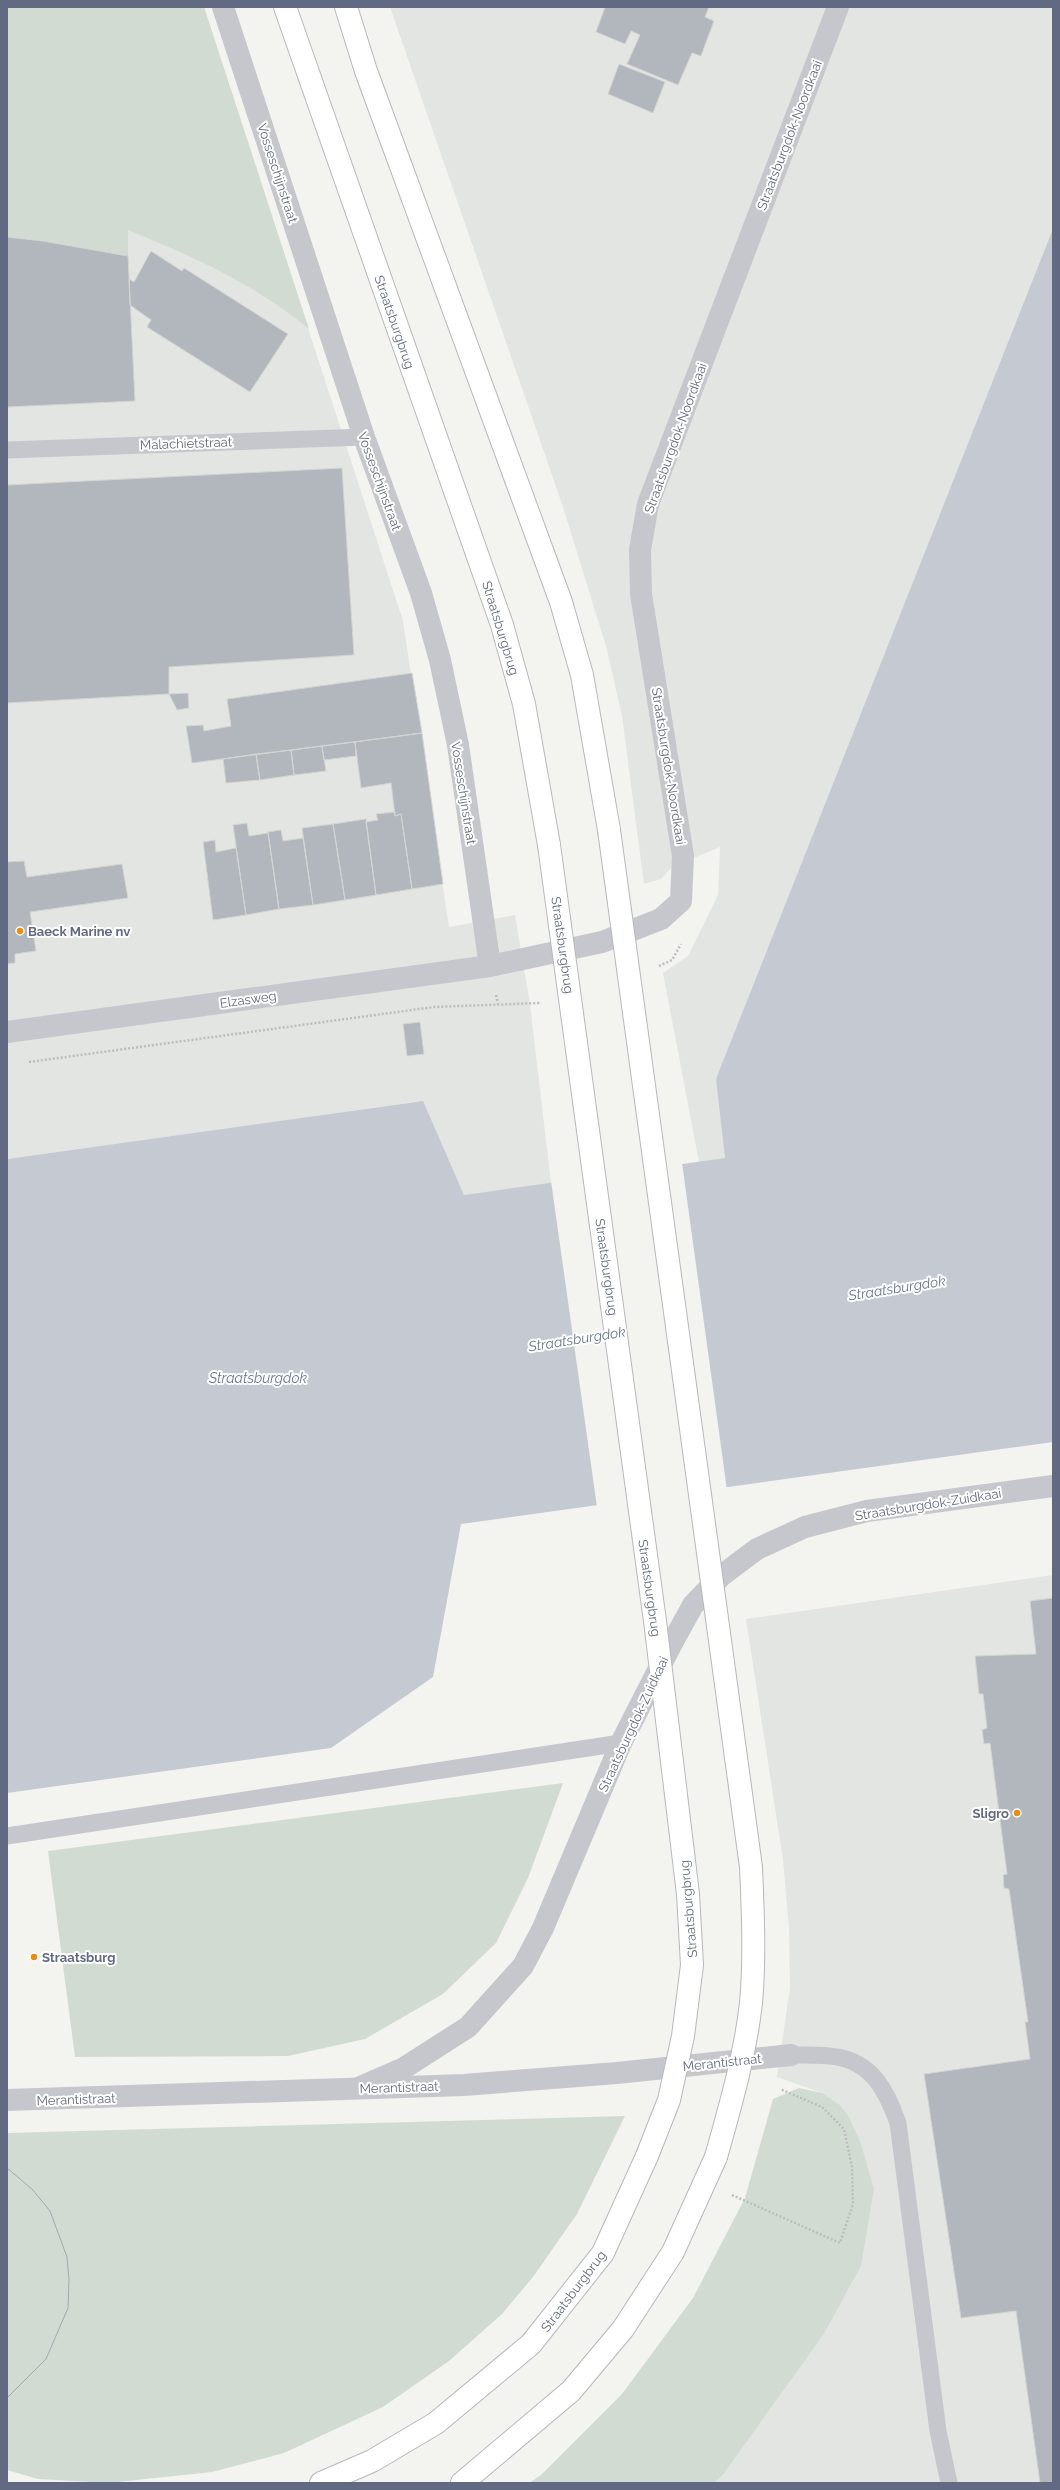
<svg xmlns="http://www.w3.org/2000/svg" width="1060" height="2490" font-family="Raleway,sans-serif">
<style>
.built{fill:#e3e5e3}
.green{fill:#d2dbd1}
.water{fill:#c5c9d2}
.pier{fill:#f3f4ef}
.building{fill:#b2b6bd;stroke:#d4d5d3}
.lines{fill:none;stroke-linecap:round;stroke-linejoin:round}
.primary-casing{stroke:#b6b8bd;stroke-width:24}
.path{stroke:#bdbdc0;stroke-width:2.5;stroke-dasharray:2 2;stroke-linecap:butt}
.lane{stroke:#c6c7cc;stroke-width:17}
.street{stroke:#c6c7cc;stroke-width:22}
.primary{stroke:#fff;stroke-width:22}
.tram{stroke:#a5a8b0;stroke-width:1}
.primary-bridge-casing{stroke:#b6b8bd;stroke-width:24;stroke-linecap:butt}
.primary-bridge{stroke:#fff;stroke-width:22}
.poi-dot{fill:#e98c1a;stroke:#fff;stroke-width:1.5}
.labels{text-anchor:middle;stroke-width:4;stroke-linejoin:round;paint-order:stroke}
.street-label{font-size:13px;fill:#626982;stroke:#fff}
.poi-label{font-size:13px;font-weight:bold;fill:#626982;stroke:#fff;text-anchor:start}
.water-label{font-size:14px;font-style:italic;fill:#66778e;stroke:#fff}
</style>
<rect width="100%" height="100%" fill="#f3f4ef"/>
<!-- built -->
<path class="built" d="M7 7H204L403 621 449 927 515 915 530 1004 551 1183 464 1195 422 1101 7 1159Z
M390 7H1053V630L725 1158 699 1162 663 973 688 956 718 895 720 847 672 867 661 879 644 884 622 716 606 646 562 504Z
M1053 1575V2483H714L723 2475 824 2334 861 2266 848 2115 839 2104 822 2093 777 2077 790 1988 789 1929 783 1860 746 1619Z"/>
<!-- green -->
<path class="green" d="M7 7H204L309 329C255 284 192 256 128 230V256L43 241 7 237Z
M563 1783 528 1878 496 1943 443 1994 365 2039 288 2056 75 2057 48 1851Z
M799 2088 822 2093 839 2104 848 2115 861 2144 874 2189 861 2266 824 2334 723 2475 714 2483H529L541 2475 622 2394 693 2298 745 2198 773 2099Z
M625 2116 577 2214 533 2277 502 2314 449 2361 383 2407 284 2453 212 2472 108 2483 38 2479 7 2470V2133Z"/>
<!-- water -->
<path class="water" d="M1053 229V1442L461 1524 433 1677 331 1748 7 1793V1159L423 1101 464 1195 725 1158 716 1079Z"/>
<!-- pier -->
<path class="pier" d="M682 1163 727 1490 597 1507 551 1181Z"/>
<!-- building -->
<path class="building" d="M605 7H709L705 17 714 21 701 56 692 53 678 85 627 64 640 35 631 31 625 44 596 32Z
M619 64 665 82 653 113 608 94Z
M7 237 43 241 128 256 135 401 7 407Z
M151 251 182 271 184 268 288 334 250 392 147 327 151 320 130 305 129 279 134 282Z
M342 468 354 655 169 667V694L7 703V485Z
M412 673 422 733 192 763 186 726 203 725 204 731 231 726 227 699Z
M188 693 189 708 177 710 169 694Z
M422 733 443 884 412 889 401 814 395 816 391 783 361 788 355 742Z
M355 742 356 756 324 760 322 746Z
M322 746 326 771 294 775 291 750Z
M291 750 294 775 260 780 256 754Z
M256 754 260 780 226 783 223 759Z
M395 812V816L401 814 412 889 376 895 366 822 378 820 376 814Z
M366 819 376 895 345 900 333 824Z
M247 823 249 836 268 833 279 909 246 915 233 825Z
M333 824 345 900 313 905 302 828Z
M281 830 283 841 303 838 313 905 279 909 268 832Z
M215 840 216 852 236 848 246 915 213 920 203 842Z
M24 861 27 877 122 864 128 898 30 912 36 951 15 954V963L7 964V862Z
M420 1022 424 1054 407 1056 403 1024Z
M1053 1598V2483H1040L1016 2311 961 2318 924 2074 1030 2059 1025 2022H1028L1009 1889 1004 1888 1003 1875 1007 1874 990 1743 984 1744 982 1730 987 1728 983 1694H979L975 1656 1036 1654 1030 1601Z"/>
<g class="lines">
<defs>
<path id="primary" d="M285 7 502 625 524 704 549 845
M346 7 366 71 561 602 582 675 609 830
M321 2483 372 2461 436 2423 531 2344 603 2253 647 2156
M462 2483 571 2391 623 2329 673 2252 716 2157"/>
</defs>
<!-- primary casing -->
<use href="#primary" class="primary-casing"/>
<!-- path -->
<path class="path" d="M659 966 672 960 681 944
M496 995 498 1004
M29 1062 434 1007 540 1003
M732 2195 840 2243 853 2204 852 2167 844 2129 822 2107 780 2089"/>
<!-- lane -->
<path class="lane" d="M7 450 364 437
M7 1836 621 1743
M791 2055C805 2055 822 2054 837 2057 873 2063 887 2092 898 2123L938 2431 949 2483"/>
<!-- street -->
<path class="street" d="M223 7 364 437 421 593 440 660 458 745 490 966
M7 1032 490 966 602 942 661 919 681 901 683 856 641 594 640 550 648 504 838 7
M358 2088 404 2068 468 2027 523 1966 543 1928 621 1743 671 1645 693 1605 721 1576 757 1549 805 1527 867 1511 1053 1486
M7 2100 464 2085 617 2073 791 2055"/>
<!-- primary -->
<use href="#primary" class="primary"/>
<!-- tram -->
<path class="tram" d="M7 2168 32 2189 50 2211 67 2257 69 2280 68 2308 46 2359 7 2398"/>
<defs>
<path id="primary-bridge" d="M609 830 751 1867C753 1913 755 1958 751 2003 745 2056 730 2107 716 2157
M549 845 655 1621 688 1894 692 1965 683 2036 669 2100 647 2156"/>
</defs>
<!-- primary-bridge casing -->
<use href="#primary-bridge" class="primary-bridge-casing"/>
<!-- primary-bridge -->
<use href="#primary-bridge" class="primary-bridge"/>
</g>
<!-- markers -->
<g class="poi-dot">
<circle cx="20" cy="931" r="4"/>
<circle cx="1017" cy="1813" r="4"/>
<circle cx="34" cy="1957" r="4"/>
</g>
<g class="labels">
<!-- street labels -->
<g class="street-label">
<text transform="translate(789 135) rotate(-69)" y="5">Straatsburgdok-Noordkaai</text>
<text transform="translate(278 173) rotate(72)" y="5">Vosseschijnstraat</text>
<text transform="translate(395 322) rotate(71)" y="5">Straatsburgbrug</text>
<text transform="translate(675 438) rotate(-70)" y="5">Straatsburgdok-Noordkaai</text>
<text transform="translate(186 443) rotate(-2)" y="5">Malachietstraat</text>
<text transform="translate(380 481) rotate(70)" y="5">Vosseschijnstraat</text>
<text transform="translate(501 628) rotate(73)" y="5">Straatsburgbrug</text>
<text transform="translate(669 766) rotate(81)" y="5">Straatsburgdok-Noordkaai</text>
<text transform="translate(464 793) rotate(81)" y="5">Vosseschijnstraat</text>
<text transform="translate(563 945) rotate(82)" y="5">Straatsburgbrug</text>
<text transform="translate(248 999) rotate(-8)" y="5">Elzasweg</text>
<text transform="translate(607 1267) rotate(82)" y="5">Straatsburgbrug</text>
<text transform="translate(928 1504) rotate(-9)" y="5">Straatsburgdok-Zuidkaai</text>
<text transform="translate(650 1588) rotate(82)" y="5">Straatsburgbrug</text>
<text transform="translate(633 1724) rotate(-65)" y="5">Straatsburgdok-Zuidkaai</text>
<text transform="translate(688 1909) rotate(-95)" y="5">Straatsburgbrug</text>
<text transform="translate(722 2062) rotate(-6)" y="5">Merantistraat</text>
<text transform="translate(399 2087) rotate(-2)" y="5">Merantistraat</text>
<text transform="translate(76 2099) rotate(-2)" y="5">Merantistraat</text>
<text transform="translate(573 2291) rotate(-53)" y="5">Straatsburgbrug</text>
</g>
<!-- poi labels -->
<g class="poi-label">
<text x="28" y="936">Baeck Marine nv</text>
<text x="1009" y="1818" text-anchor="end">Sligro</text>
<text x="42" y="1962">Straatsburg</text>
</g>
<!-- water labels -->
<g class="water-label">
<text transform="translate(897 1288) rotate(-9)" y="5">Straatsburgdok</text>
<text transform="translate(577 1339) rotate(-9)" y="5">Straatsburgdok</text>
<text x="258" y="1383">Straatsburgdok</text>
</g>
</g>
<!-- border -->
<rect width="1060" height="2490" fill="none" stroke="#626982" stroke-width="16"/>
</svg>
